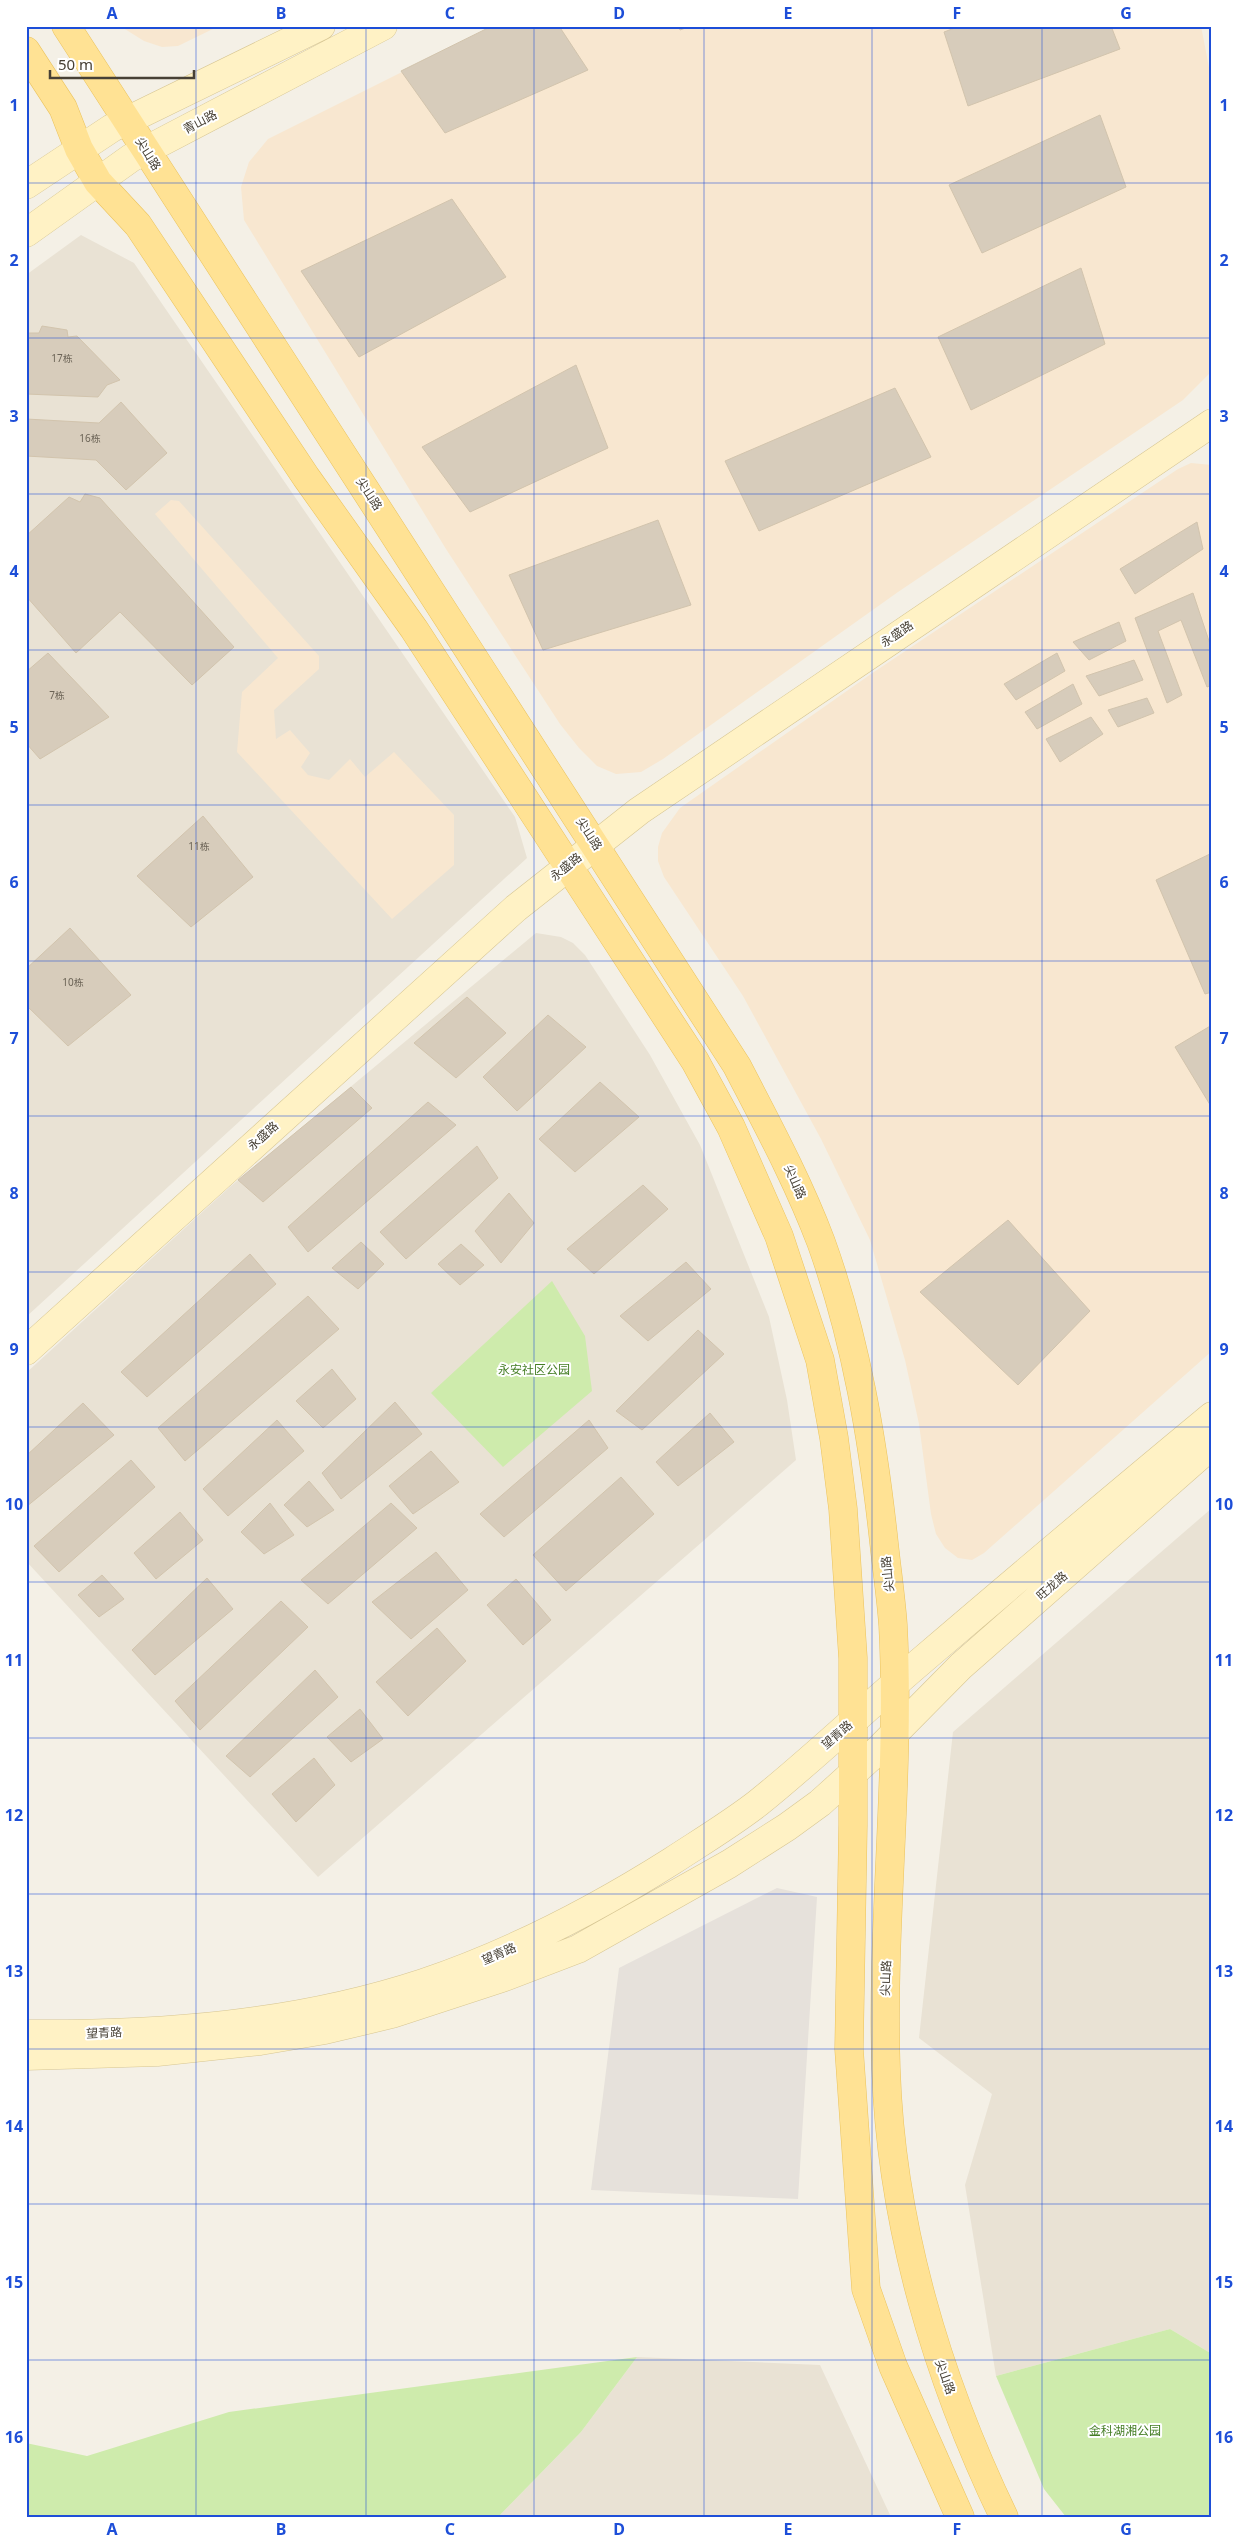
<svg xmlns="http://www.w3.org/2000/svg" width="1238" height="2543" font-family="'Noto Sans','Noto Sans SC',sans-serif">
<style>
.residential{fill:#e9e2d4}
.commercial{fill:#f8e7d0}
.industrial{fill:#e6e1db}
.green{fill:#ceebac}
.building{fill:#d7ccbb;stroke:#d2c4ad}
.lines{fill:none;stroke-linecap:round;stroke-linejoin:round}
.secondary-casing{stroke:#d7c693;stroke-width:29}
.primary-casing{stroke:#ebc35d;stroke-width:29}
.secondary{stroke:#fff2c5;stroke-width:28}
.primary{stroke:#ffe294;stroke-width:28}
.grid{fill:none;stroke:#1d4ed8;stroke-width:1;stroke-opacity:0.55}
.labels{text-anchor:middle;stroke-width:4;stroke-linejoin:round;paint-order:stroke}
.number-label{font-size:10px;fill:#6b6356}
.street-label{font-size:12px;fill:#474035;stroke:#fff}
.park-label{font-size:12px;fill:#447d24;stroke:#fff}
.neatline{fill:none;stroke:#1d4ed8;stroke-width:2}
.grid-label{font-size:16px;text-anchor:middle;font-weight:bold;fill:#1d4ed8}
</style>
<rect width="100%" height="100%" fill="#f4f0e6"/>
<!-- residential -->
<path class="residential" d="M81 235 134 263 515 817 527 858 26 1317V275Z
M536 933 561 937 573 943 585 955 650 1055 700 1145 769 1317 787 1400 796 1460 318 1877 26 1561V1373L231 1186Z
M1212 1508V2354L1170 2329 996 2376 965 2185 992 2094 919 2038 953 1732Z
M637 2357 820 2365 891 2517H498L581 2432Z"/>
<!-- commercial -->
<path class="commercial" d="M120 26H219L178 46 162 47 144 41Z
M494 26H1201L1212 83V371L1183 400 898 592 663 759 641 772 616 774 597 766 579 748 560 724 446 549 244 220 241 187 249 162 268 139Z
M1191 463 1212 465V1351L984 1553 972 1560 958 1558 945 1548 936 1534 931 1514 919 1424 905 1360 870 1240 821 1139 743 996 664 877 658 861V847L662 833 680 808 871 674 1178 469Z
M171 500 179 501 319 656V669L274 710 276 739 290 730 310 753 301 767 308 775 329 780 350 759 365 777 394 752 454 815V865L392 919 237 752 242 692 278 658 155 514Z"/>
<!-- industrial -->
<path class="industrial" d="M777 1888 817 1897 798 2199 591 2190 619 1968Z"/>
<!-- green -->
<path class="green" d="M552 1281 585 1336 592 1391 503 1467 431 1393Z
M1170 2329 1212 2354V2517H1066L1044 2489 996 2376Z
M637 2357 581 2432 498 2517H26V2443L87 2456 229 2412Z"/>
<!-- building -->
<path class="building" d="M492 26H559L588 70 445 133 401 71Z
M678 26H691L680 30Z
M960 26H1111L1120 49 968 106 944 32Z
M1100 115 1126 187 982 253 949 185Z
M452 199 506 277 359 357 301 271Z
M1081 268 1105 344 971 410 938 337Z
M42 326 67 330 68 337 77 336 120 380 107 385 98 397 26 394V333H39Z
M576 365 608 448 470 512 422 447Z
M895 388 931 457 759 531 725 461Z
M121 402 167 453 126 490 96 460 26 456V419L99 423Z
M85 494 100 498 234 647 192 685 120 612 76 653 26 596V536L69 497 80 502Z
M658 520 691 605 543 650 509 575Z
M1197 522 1203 549 1135 594 1120 569Z
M1193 593 1212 650V685L1207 687 1181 620 1158 631 1182 695 1167 703 1135 618Z
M1119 622 1126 641 1089 660 1073 642Z
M48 653 109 717 40 759 26 743V672Z
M1057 653 1065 671 1016 700 1004 684Z
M1134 660 1143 680 1099 696 1086 676Z
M1073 684 1082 704 1037 729 1025 712Z
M1147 698 1154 713 1118 727 1108 710Z
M1091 717 1103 734 1060 762 1046 739Z
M203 816 253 877 191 927 137 876Z
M1212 853V992L1205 994 1156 880Z
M70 928 131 995 68 1046 26 1005V969Z
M467 997 506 1033 456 1078 414 1043Z
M548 1015 586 1047 517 1111 483 1077Z
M1212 1025V1108L1175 1047Z
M600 1082 639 1117 575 1172 539 1139Z
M351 1087 372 1108 263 1202 238 1180Z
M428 1102 456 1125 308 1252 288 1227Z
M477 1146 498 1178 406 1259 380 1232Z
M643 1185 668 1209 594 1274 567 1249Z
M509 1193 534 1223 501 1263 475 1231Z
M1008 1220 1090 1311 1018 1385 920 1292Z
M361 1242 384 1264 358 1289 332 1268Z
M461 1244 484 1265 460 1285 438 1264Z
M250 1254 276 1284 147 1397 121 1372Z
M686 1262 711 1289 648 1341 620 1316Z
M308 1296 339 1329 185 1461 158 1428Z
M698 1330 724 1354 642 1430 616 1411Z
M332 1369 356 1399 323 1428 296 1401Z
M395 1402 422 1434 341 1499 322 1473Z
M83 1403 114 1435 26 1507V1456Z
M710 1413 734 1442 678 1486 656 1462Z
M277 1420 304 1451 228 1516 203 1489Z
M589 1420 608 1448 504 1537 480 1514Z
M431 1451 459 1482 413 1514 389 1486Z
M131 1460 155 1487 59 1572 34 1546Z
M621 1477 654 1514 566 1591 533 1555Z
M309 1481 334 1510 307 1527 284 1505Z
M270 1503 294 1535 264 1554 241 1532Z
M391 1503 417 1528 328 1604 301 1580Z
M180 1512 203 1540 156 1579 134 1553Z
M436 1552 468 1590 411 1639 372 1602Z
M102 1575 124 1599 99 1617 78 1595Z
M207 1578 233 1609 155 1675 132 1650Z
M516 1579 551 1620 523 1645 487 1605Z
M281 1601 308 1627 200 1730 175 1701Z
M437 1628 466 1661 408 1716 376 1682Z
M315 1670 338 1697 250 1777 226 1756Z
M360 1709 383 1739 351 1762 327 1737Z
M314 1758 335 1785 296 1822 272 1794Z"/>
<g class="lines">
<defs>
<path id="secondary" d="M26 185 112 128 321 26
M26 233 131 158 383 26
M26 1351 516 908 639 811 1212 423
M26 2034C161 2035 295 2025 423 1983 512 1953 593 1911 672 1861 701 1842 731 1824 758 1803 814 1758 866 1708 920 1662 1017 1579 1114 1497 1212 1416
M26 2056 157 2052 260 2041 325 2030 392 2014 502 1978 578 1949 729 1864 787 1827 820 1803 873 1755 961 1666 1212 1445"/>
<path id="primary" d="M66 26 737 1066C767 1124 798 1181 821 1242 856 1339 873 1441 884 1543 887 1571 891 1598 893 1625 901 1774 881 1921 886 2069 891 2224 937 2378 1004 2517
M26 51 63 108 79 149 98 182 138 225 306 477 414 629 695 1061 731 1127 779 1236 820 1360 834 1438 843 1509 853 1658V1825L849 2049 866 2289 893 2366 960 2517"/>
</defs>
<!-- secondary casing -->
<use href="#secondary" class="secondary-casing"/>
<!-- primary casing -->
<use href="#primary" class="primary-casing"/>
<!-- secondary -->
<use href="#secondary" class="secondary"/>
<!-- primary -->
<use href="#primary" class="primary"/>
</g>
<!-- grid -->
<path class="grid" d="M196 26V2517M366 26V2517M534 26V2517M704 26V2517M872 26V2517M1042 26V2517M26 183H1212M26 338H1212M26 494H1212M26 650H1212M26 805H1212M26 961H1212M26 1116H1212M26 1272H1212M26 1427H1212M26 1582H1212M26 1738H1212M26 1894H1212M26 2049H1212M26 2204H1212M26 2360H1212"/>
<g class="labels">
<!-- number labels -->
<g class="number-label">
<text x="62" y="362">17栋</text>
<text x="90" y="442">16栋</text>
<text x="57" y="699">7栋</text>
<text x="199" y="850">11栋</text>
<text x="73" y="986">10栋</text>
</g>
<!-- street labels -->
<g class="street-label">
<text transform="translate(200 122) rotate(-28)" y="4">青山路</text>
<text transform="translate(148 154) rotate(58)" y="4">尖山路</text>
<text transform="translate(369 494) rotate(57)" y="4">尖山路</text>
<text transform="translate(897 634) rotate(-34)" y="4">永盛路</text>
<text transform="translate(589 834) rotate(57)" y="4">尖山路</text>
<text transform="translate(566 867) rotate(-39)" y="4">永盛路</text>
<text transform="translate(263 1136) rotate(-42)" y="4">永盛路</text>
<text transform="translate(795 1182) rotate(66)" y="4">尖山路</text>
<text transform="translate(888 1574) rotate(-96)" y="4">尖山路</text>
<text transform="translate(1052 1586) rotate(-41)" y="4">旺龙路</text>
<text transform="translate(837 1735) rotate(-41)" y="4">望青路</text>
<text transform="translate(499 1954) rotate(-23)" y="4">望青路</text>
<text transform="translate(886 1978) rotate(-88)" y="4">尖山路</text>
<text transform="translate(104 2033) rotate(-2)" y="4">望青路</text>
<text transform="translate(945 2377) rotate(70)" y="4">尖山路</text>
</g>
<!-- park labels -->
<g class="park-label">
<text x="534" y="1374">永安社区公园</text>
<text x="1125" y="2435">金科湖湘公园</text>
</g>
</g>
<!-- border -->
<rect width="1238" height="2543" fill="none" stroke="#ffffff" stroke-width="55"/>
<!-- scale -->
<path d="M50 70v8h144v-8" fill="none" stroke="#474035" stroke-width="2.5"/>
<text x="58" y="70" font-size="15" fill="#474035" stroke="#ffffff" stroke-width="4" paint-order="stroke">50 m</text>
<rect x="28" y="28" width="1182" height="2488" class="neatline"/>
<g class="grid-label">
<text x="112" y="19">A</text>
<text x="281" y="19">B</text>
<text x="450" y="19">C</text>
<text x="619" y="19">D</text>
<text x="788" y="19">E</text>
<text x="957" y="19">F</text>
<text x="1126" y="19">G</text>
<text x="14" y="111">1</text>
<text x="1224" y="111">1</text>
<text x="14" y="266">2</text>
<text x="1224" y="266">2</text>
<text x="14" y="422">3</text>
<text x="1224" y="422">3</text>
<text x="14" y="577">4</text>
<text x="1224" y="577">4</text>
<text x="14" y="733">5</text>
<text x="1224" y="733">5</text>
<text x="14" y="888">6</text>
<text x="1224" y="888">6</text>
<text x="14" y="1044">7</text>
<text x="1224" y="1044">7</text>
<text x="14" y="1199">8</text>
<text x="1224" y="1199">8</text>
<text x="14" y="1355">9</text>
<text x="1224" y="1355">9</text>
<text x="14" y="1510">10</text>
<text x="1224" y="1510">10</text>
<text x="14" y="1666">11</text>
<text x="1224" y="1666">11</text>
<text x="14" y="1821">12</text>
<text x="1224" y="1821">12</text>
<text x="14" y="1977">13</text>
<text x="1224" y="1977">13</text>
<text x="14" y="2132">14</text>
<text x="1224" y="2132">14</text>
<text x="14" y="2288">15</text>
<text x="1224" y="2288">15</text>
<text x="14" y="2443">16</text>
<text x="1224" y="2443">16</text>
<text x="112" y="2535">A</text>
<text x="281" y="2535">B</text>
<text x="450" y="2535">C</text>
<text x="619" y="2535">D</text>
<text x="788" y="2535">E</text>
<text x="957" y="2535">F</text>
<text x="1126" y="2535">G</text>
</g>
</svg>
